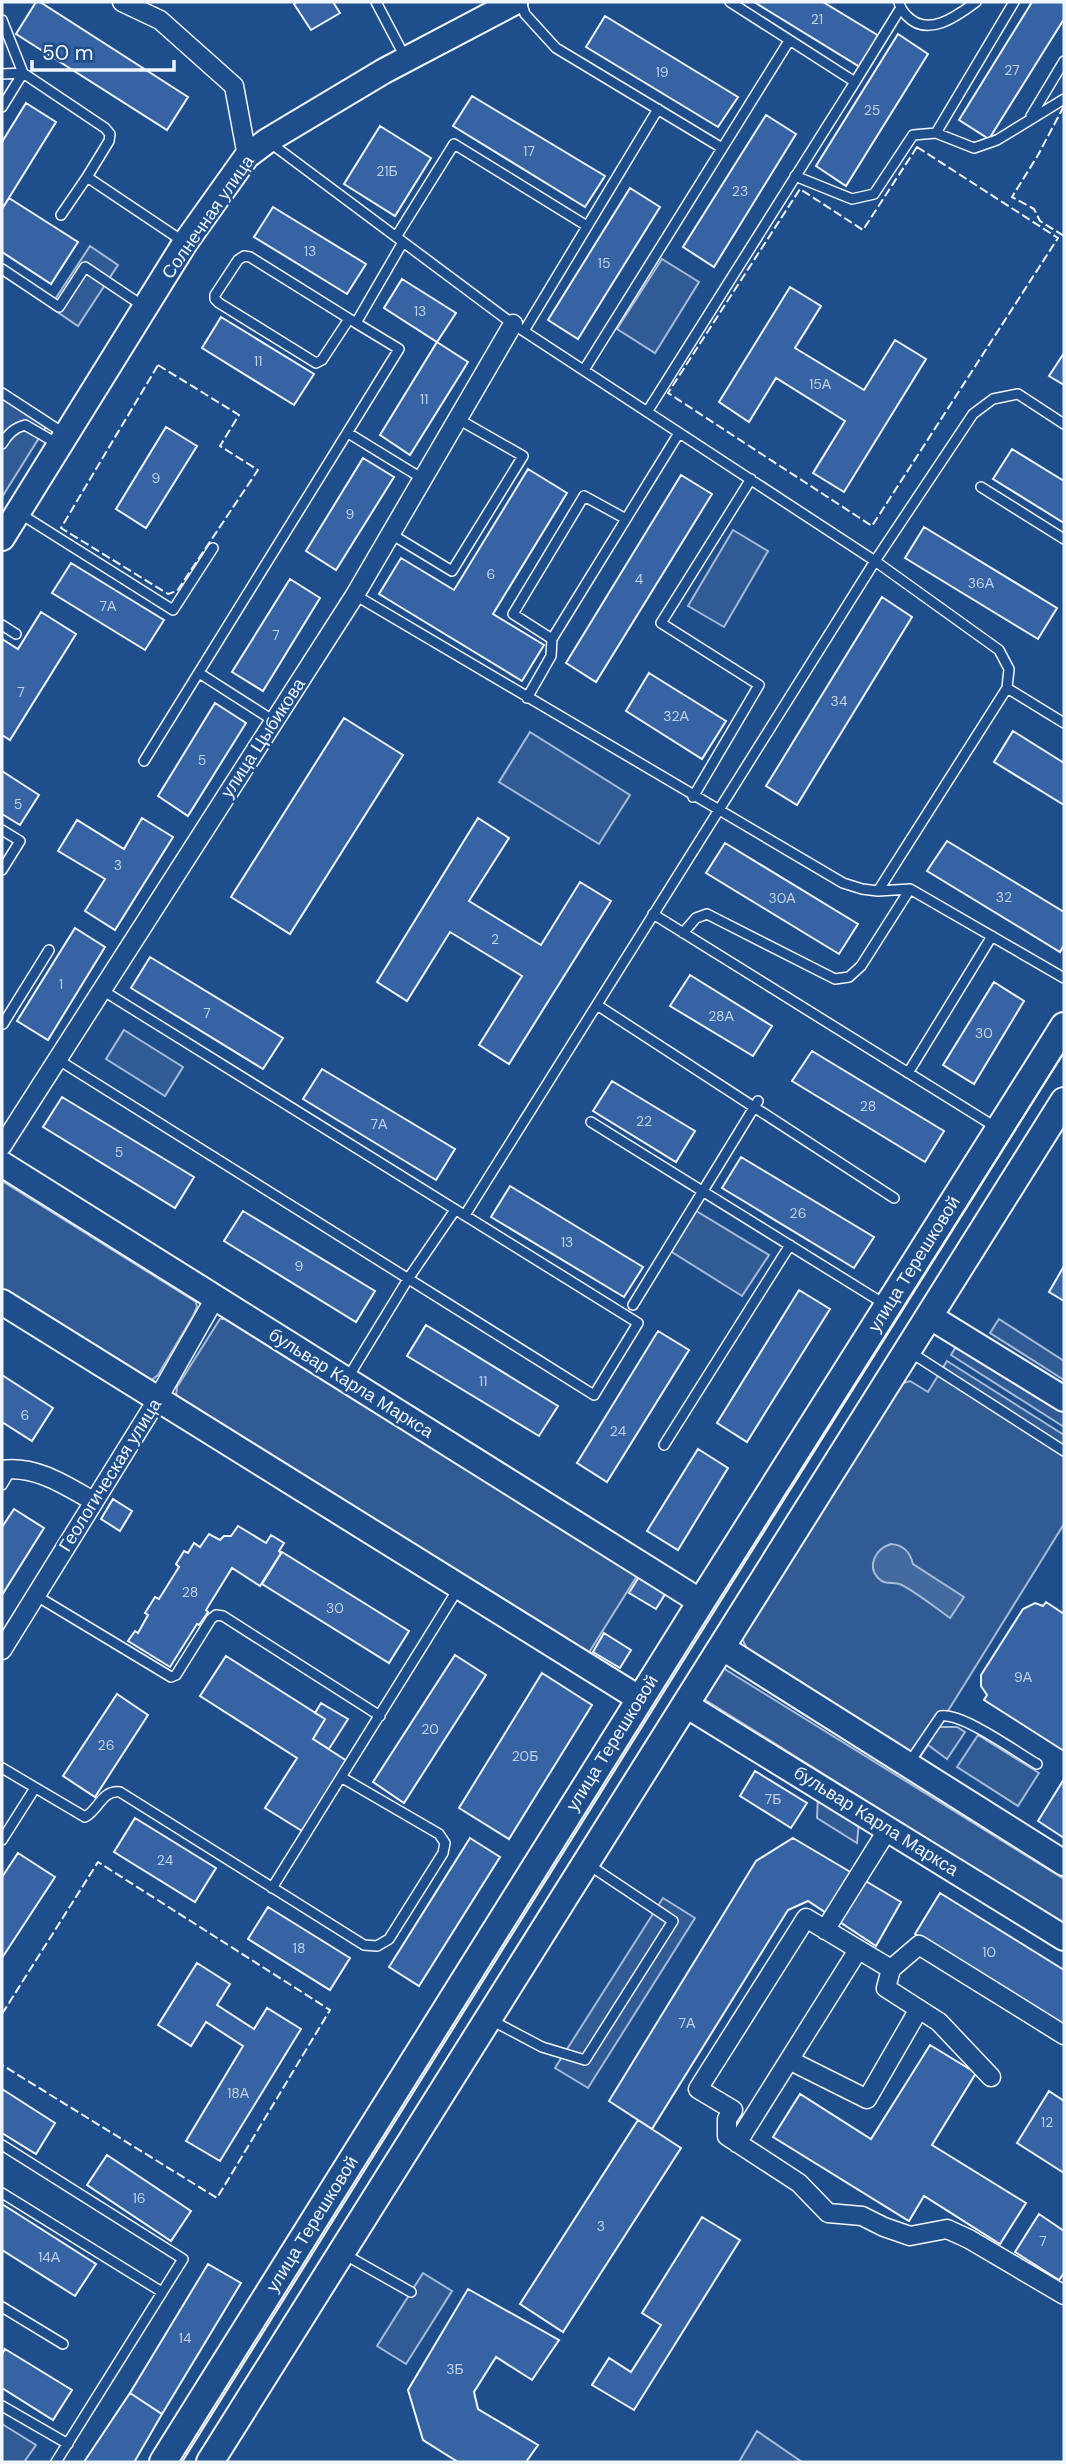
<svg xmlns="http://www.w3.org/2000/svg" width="1066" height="2464" font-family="'DM Sans',sans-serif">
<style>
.built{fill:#305b95;stroke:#a8bbd7;stroke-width:2}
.water{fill:#446ba0;stroke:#a8bbd7;stroke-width:2}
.building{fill:#3563a3;stroke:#f2f6ff;stroke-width:2}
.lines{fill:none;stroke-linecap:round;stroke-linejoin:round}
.lane-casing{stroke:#f2f6ff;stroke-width:12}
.street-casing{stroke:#f2f6ff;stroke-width:21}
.secondary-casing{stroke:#f2f6ff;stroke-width:28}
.primary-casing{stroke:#f2f6ff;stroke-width:30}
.lane{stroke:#1f4e8c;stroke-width:9}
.street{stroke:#1f4e8c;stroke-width:18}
.secondary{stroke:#1f4e8c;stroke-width:24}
.primary{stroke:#1f4e8c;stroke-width:26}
.tram{stroke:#f2f6ff;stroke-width:2}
.fence{stroke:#f2f6ff;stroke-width:2;stroke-dasharray:9 3.5;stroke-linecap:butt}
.labels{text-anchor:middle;stroke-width:5;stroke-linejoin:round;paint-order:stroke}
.number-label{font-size:14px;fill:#c3d1e8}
.street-label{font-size:18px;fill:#f2f6ff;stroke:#1f4e8c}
</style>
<rect width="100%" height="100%" fill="#1f4e8c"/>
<!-- built -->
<path class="built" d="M90 246 118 265 78 326 50 307Z
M662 259 699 282 655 353 617 329Z
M4 395 49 422 2 497V399Z
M733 530 768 551 724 627 688 606Z
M530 732 630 795 599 844 499 782Z
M124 1030 183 1067 165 1096 106 1059Z
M2 1181 196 1302 197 1307 193 1316 158 1375 152 1380 147 1381 2 1290Z
M693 1209 769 1255 742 1296 667 1249Z
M220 1319H227L640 1571 588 1654 176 1396 177 1387Z
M999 1319 1064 1361V1380L990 1333Z
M959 1342 1064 1409V1427L951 1355Z
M947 1361 1064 1435V1524L938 1727H957L965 1732 947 1759 928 1745 918 1760 747 1649 741 1636 900 1384 910 1381 928 1392Z
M723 1668 1064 1879V1925L707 1701 704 1699Z
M978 1735 1039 1773 1018 1806 957 1767Z
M818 1795 859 1821 857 1843 817 1818Z
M663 1898 695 1918 588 2088 555 2068Z
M423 2273 452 2291 406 2364 377 2346Z
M2 2424 36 2445 24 2462H2Z
M757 2431 802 2462H739Z"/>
<!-- water -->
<path class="water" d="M891 1544C904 1545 910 1552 913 1564L964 1597 950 1618C940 1611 908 1586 899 1584 890 1582 885 1585 878 1578 866 1565 877 1548 891 1544Z"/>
<!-- building -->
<path class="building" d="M36 2H40L188 97 167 130 16 34Z
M297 2H333L340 13 311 30 294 4Z
M754 2H823L879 36 860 67Z
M1032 2H1062L1064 3V19L989 139 959 120Z
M605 16 738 97 718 127 586 47Z
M898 34 928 54 846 186 816 166Z
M472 96 605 176 585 207 453 126Z
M26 103 56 122 2 209V142Z
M766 115 796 134 714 267 683 247Z
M380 126 431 158 395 216 344 184Z
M630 188 660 207 578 339 548 320Z
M9 198 78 242 51 284 2 252V209Z
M273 207 366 264 347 294 254 237Z
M402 279 456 313 437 342 384 308Z
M790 287 821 306 795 348 864 390 895 340 926 359 844 492 813 473 845 421 776 378 749 422 719 402Z
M221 317 314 374 294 405 202 348Z
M437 342 468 362 410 455 380 435Z
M1064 353V385L1049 376Z
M166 427 197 446 146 528 116 509Z
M1012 449 1064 481V523L993 479Z
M363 458 394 477 336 570 306 551Z
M528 469 567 493 493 614 544 645 522 681 379 594 401 558 454 590Z
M681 475 712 494 596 682 566 663Z
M924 527 1057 608 1038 639 905 558Z
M71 563 164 620 145 650 52 593Z
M290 579 320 598 263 691 232 672Z
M882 597 912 617 797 805 766 786Z
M41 612 76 634 10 740 2 735V639L18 649Z
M649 673 726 721 702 759 626 711Z
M215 703 246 723 188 816 158 796Z
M344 718 403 755 290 934 231 897Z
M1013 731 1064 763V805L994 762Z
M2 771 39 795 20 825 2 814Z
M142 818 173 837 115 930 85 911 105 879 58 851 77 820 124 849Z
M478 818 509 838 469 901 541 945 580 882 611 901 509 1064 479 1045 522 976 450 932 407 1001 377 982Z
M947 841 1064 912V945L1060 952 927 871Z
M725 843 858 924 839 954 706 873Z
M75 928 105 947 48 1040 17 1021Z
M150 957 283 1038 263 1069 131 988Z
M690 975 772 1026 753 1056 670 1006Z
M994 982 1024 1001 974 1084 943 1065Z
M812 1051 944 1131 925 1162 792 1081Z
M322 1069 455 1149 436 1180 303 1099Z
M612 1081 695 1131 676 1162 593 1111Z
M62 1097 194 1177 175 1208 43 1127Z
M741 1157 874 1237 854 1268 722 1188Z
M510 1186 643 1267 624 1297 491 1217Z
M243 1211 375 1291 356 1322 224 1241Z
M1064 1266V1301L1049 1292Z
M799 1290 830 1309 747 1442 717 1423Z
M426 1325 558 1406 539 1436 407 1356Z
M658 1331 689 1350 607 1482 577 1463Z
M2 1375 53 1408 32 1441 2 1422Z
M698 1449 728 1468 678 1550 647 1531Z
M113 1499 132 1511 120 1531 101 1519Z
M14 1509 44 1528 2 1595V1527Z
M238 1526 266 1543 271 1535 284 1543 279 1551 281 1553 260 1586 232 1568 206 1610 208 1612 199 1625 197 1624 170 1667 128 1641 135 1631 138 1633 148 1615 145 1613 155 1597 159 1599 179 1567 176 1564 184 1551 188 1553 194 1543 200 1547 209 1534 220 1540 224 1536H231Z
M282 1552 409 1631 389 1663 262 1584Z
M640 1575 667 1591 656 1609 629 1593Z
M1046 1602 1064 1614V1751L984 1700 987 1695 981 1686V1675L1023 1609 1035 1603 1043 1606Z
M604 1633 631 1650 620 1668 593 1652Z
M455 1655 486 1675 404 1803 373 1782Z
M226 1656 325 1719 313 1739 347 1761 302 1831 265 1808 297 1758 200 1696Z
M542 1673 592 1705 509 1839 459 1808Z
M117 1694 148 1715 95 1797 63 1776Z
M321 1703 348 1719 329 1749 313 1739 325 1719 315 1713Z
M755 1771 807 1803 791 1828 740 1796Z
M1064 1779V1838L1038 1821Z
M135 1818 216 1868 195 1902 114 1852Z
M470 1838 500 1857 419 1986 389 1967Z
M793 1838 901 1902 876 1946 808 1901 788 1910 652 2129 609 2101 756 1861Z
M18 1853 55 1877 2 1958V1877Z
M940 1893 1064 1970V2027L915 1934Z
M268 1907 350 1958 330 1990 248 1939Z
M197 1963 230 1984 217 2005 254 2029 267 2008 301 2029 220 2161 186 2141 243 2046 206 2022 191 2046 158 2025Z
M930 2045 976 2073 932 2145 1026 2203 1000 2244 924 2196 909 2221 773 2137 800 2094 871 2139Z
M2 2089 55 2123 36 2154 2 2133Z
M1049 2091 1064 2101V2173L1017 2143Z
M638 2120 681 2148 563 2332 520 2304Z
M107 2155 191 2211 171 2241 87 2185Z
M2 2204 96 2264 75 2296 2 2250Z
M1039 2214 1064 2231V2273L1059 2280 1015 2252Z
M702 2217 740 2240 634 2410 592 2385 609 2358 631 2372 661 2325 642 2313Z
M208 2264 241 2283 162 2414 130 2393Z
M468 2289 559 2340 532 2380 496 2357 474 2392 478 2409 538 2445 526 2462H458L423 2440 408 2390Z
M5 2349 72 2390 53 2420 2 2388V2354Z
M130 2393 162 2414 136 2459 134 2462H84Z"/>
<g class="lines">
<defs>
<path id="lane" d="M376 2 406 59
M521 2 525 14 556 48 722 148
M899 2C900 8 902 11 907 16 928 38 957 16 976 2
M2 20 23 73 105 128 110 134 109 141 87 177
M2 74 23 73
M855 82 900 9
M2 107 23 73
M1031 116 1064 61
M936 133 1014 2
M269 142 513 324 875 561 999 650 1009 669 1007 688 1064 723
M795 176 852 199 874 194 913 135 936 133 974 148 997 140 1064 99
M61 215 87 177 184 242
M396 237 454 144 587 226
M2 269 59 307 85 267 143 306
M349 319 322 360 316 363 219 303 215 299V295L238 260 244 256 250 257 356 323 403 242
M524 331 658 109
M584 370 789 41
M2 393 65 434
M647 412 855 82 730 2
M348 433 423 479
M2 444C8 434 14 428 25 425L58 444
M981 487 1064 539
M19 513 173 610 213 548
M391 534 452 571 523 456 458 419
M355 595 843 883 862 889 878 891 910 889 1064 978
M2 625 16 634
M552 639 513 614 584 496 626 519
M199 673 274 721
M527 698 551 656 552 639 679 433
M144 761 399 349 356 323
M693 797 759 685 661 623 751 479
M2 830 20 841 2 870
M878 891 1007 688
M653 914 997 1128
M683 933 696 918 707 914 835 979 849 977 861 966 910 889
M597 1005 894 1198
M2 1023 3 1024 49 950
M57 1059 594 1395 638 1323 102 990
M908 1073 992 936
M591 1122 886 1305
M465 1215 875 561 973 414 993 399 1018 394 1064 424
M633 1305 758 1101
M910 1352 1064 1451
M347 1379 408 1279 455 1210
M664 1445 790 1245
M2 1485 11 1470
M35 1595 171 1677 176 1675 211 1619 216 1615 223 1616 380 1716
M909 1763 941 1716C963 1713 1016 1752 1037 1764
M2 1768 85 1817C99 1810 101 1790 120 1792L364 1945 377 1946 389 1939 443 1853 445 1843 439 1834 341 1777
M2 1840 35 1788
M272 1888 458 1589
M491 2020 542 2047 585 2060 673 1921 589 1865
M2 2145 183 2259 56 2462
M2 2193 162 2292
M342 2253 411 2292
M2 2307 63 2344
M2 2406 68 2444"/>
<path id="street" d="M122 2 160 20 234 86 247 156
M2 1146 355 595 513 324
M2 1470C35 1465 65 1485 93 1501
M2 1650 157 1400 215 1298
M825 1930 888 1829
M891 1969 806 1918 698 2089 733 2110 727 2119V2136L799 2183 828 2213 862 2216 884 2227 910 2236 947 2229 969 2239 1064 2295
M789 2060 867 2099 919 2009
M991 2077 939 2022 886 1988 891 1969 919 1945 1064 2035
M737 2143 858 1950"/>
<path id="secondary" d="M2 538 185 243 247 156 267 141 384 71 515 2
M2 1164 701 1602
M2 1302 640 1699
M929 1316 1064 1399
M723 1648 1064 1863
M686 1705 1064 1938"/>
<path id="primary" d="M163 2462 701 1602 1064 1026
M210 2462 1064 1101"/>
</defs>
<!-- lane casing -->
<use href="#lane" class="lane-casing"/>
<!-- street casing -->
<use href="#street" class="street-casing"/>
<!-- secondary casing -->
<use href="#secondary" class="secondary-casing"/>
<!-- primary casing -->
<use href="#primary" class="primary-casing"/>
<!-- lane -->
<use href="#lane" class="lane"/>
<!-- street -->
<use href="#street" class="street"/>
<!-- secondary -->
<use href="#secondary" class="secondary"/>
<!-- primary -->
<use href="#primary" class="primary"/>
<!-- tram -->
<path class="tram" d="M182 2462 1064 1052"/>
<!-- fence -->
<path class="fence" d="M1064 106 1038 155 1012 197 1034 209 1040 221 1064 236
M917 147 1058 238 872 526 668 393 800 189 863 230Z
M158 365 239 415 220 446 258 470 177 591 168 594 61 528Z
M2 2014 98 1862 330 2010 217 2198 2 2065"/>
</g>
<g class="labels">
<!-- number labels -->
<g class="number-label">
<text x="817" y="24">21</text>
<text x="1012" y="75">27</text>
<text x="662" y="77">19</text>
<text x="872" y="115">25</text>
<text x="529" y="156">17</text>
<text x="387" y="176">21Б</text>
<text x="740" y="196">23</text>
<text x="310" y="256">13</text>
<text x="604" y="268">15</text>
<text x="420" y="316">13</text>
<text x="258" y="366">11</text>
<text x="820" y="389">15А</text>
<text x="424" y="404">11</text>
<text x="156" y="483">9</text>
<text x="350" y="519">9</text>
<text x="491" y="579">6</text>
<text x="639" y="584">4</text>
<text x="981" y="588">36А</text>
<text x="108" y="611">7А</text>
<text x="276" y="640">7</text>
<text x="21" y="697">7</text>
<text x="839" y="706">34</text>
<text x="676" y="721">32А</text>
<text x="202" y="765">5</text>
<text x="18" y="809">5</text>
<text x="118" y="870">3</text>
<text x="1004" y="902">32</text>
<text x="782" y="903">30А</text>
<text x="495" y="944">2</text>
<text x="61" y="989">1</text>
<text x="207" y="1018">7</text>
<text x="721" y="1021">28А</text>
<text x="984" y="1038">30</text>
<text x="868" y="1111">28</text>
<text x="644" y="1126">22</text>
<text x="379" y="1129">7А</text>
<text x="119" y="1157">5</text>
<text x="798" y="1218">26</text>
<text x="567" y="1247">13</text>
<text x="299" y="1271">9</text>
<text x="483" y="1386">11</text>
<text x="25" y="1420">6</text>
<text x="618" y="1436">24</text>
<text x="190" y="1597">28</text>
<text x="335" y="1613">30</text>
<text x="1023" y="1682">9А</text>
<text x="430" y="1734">20</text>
<text x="106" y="1750">26</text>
<text x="525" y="1761">20Б</text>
<text x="773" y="1804">7Б</text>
<text x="165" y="1865">24</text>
<text x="299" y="1953">18</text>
<text x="989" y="1957">10</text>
<text x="687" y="2028">7А</text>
<text x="238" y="2098">18А</text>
<text x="1047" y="2127">12</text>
<text x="139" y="2203">16</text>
<text x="601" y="2231">3</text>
<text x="1043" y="2246">7</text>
<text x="49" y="2262">14А</text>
<text x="185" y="2343">14</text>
<text x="455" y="2374">3Б</text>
</g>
<!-- street labels -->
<g class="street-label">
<text transform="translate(208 217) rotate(-55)" y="6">Солнечная улица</text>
<text transform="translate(263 738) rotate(-57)" y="6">улица Цыбикова</text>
<text transform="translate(914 1264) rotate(-58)" y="6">улица Терешковой</text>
<text transform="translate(351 1383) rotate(32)" y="6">бульвар Карла Маркса</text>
<text transform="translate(110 1475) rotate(-58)" y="6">Геологическая улица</text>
<text transform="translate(612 1743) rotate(-58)" y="6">улица Терешковой</text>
<text transform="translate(876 1821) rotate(32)" y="6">бульвар Карла Маркса</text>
<text transform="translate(312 2224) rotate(-58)" y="6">улица Терешковой</text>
</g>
</g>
<!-- border -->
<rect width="1066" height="2464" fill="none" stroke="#f2f6ff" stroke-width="7"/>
<!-- scale -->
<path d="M32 60v10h142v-10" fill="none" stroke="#f2f6ff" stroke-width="3.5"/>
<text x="42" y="60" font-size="21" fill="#f2f6ff" stroke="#1f4e8c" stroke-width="5" paint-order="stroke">50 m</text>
</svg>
